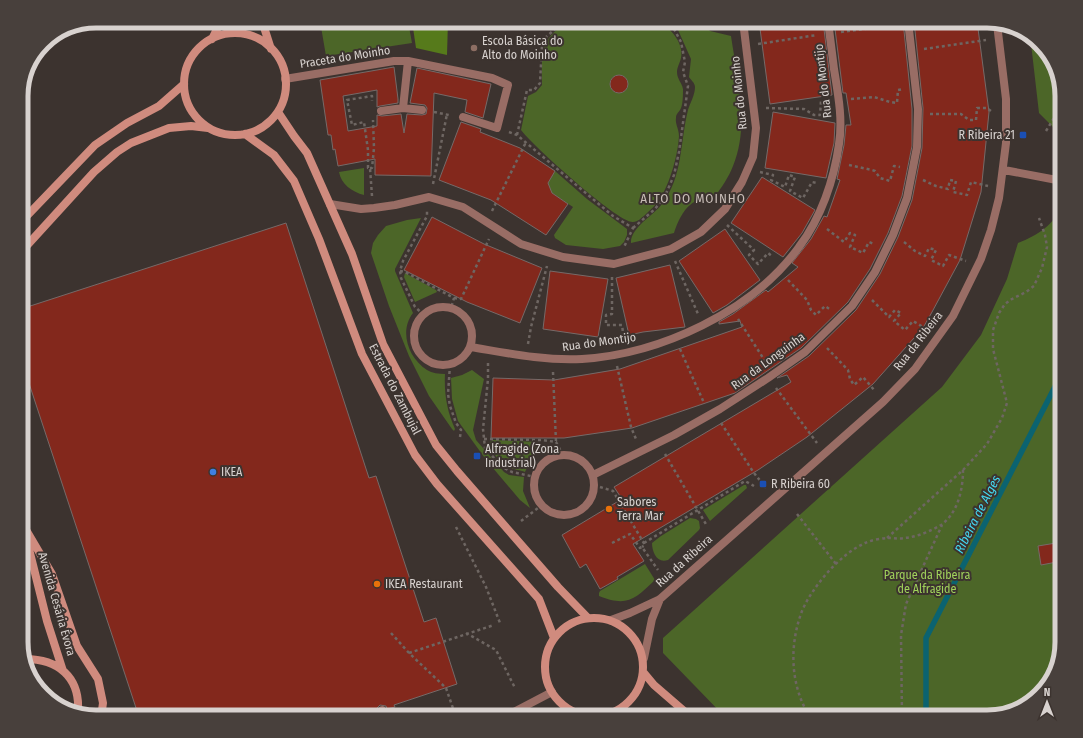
<svg xmlns="http://www.w3.org/2000/svg" width="1083" height="738" font-family="'Fira Sans Condensed',sans-serif">
<style>
.green{fill:#4c6628;fill-rule:evenodd}
.forest{fill:#567a1b}
.lines{fill:none;stroke-linecap:round;stroke-linejoin:round}
.stream{stroke:#0b6370;stroke-width:5.5}
.building{fill:#83281c;stroke:#766a68}
.path{stroke:#6e6662;stroke-width:2.5;stroke-dasharray:3 3;stroke-linecap:butt}
.lane{stroke:#996d65;stroke-width:8}
.street{stroke:#996d65;stroke-width:8}
.secondary{stroke:#d08b7e;stroke-width:8}
.education-dot{fill:#8d6e63;stroke:#3c332f;stroke-width:1.5}
.transit-dot{fill:#1a4fb4;stroke:#3c332f;stroke-width:1.5}
.shop-dot{fill:#3f7fe0;stroke:#3c332f;stroke-width:1.5}
.food-dot{fill:#e8710a;stroke:#3c332f;stroke-width:1.5}
.labels{text-anchor:middle;stroke-width:4;stroke-linejoin:round;paint-order:stroke}
.poi-label{font-size:12px;fill:#d8d2cf;stroke:#3c332f;text-anchor:start}
.street-label{font-size:12px;fill:#d8d2cf;stroke:#3c332f}
.park-label{font-size:12px;fill:#a0d25b;stroke:#3c332f}
.neighbourhood-label{font-size:13px;letter-spacing:1px;fill:#c9beb8;stroke:#3c332f}
.water-label{font-size:13px;font-style:italic;fill:#44d9f2;stroke:#3c332f}
.rim{fill:none;stroke:#d8d2cf;stroke-width:5}
</style>
<rect width="100%" height="100%" fill="#3c332f"/>
<!-- green -->
<path class="green" d="M320 21H408L412 43 326 56Z
M568 21H658C670 28 684 42 681 58 680 63 677 67 677 72 677 79 682 83 683 89 683 95 683 106 680 110 678 113 676 114 676 118 675 124 679 129 679 136 678 155 670 183 660 199 656 205 650 210 645 215 641 218 638 222 633 222 618 223 532 145 521 130L528 96 536 92 542 85C542 72 540 48 549 38 554 31 562 26 568 21ZM620 75C626 78 630 85 625 90 614 101 600 77 620 75Z
M674 21H707V28L710 31 731 36C737 78 750 125 733 166 729 177 721 188 714 198 709 200 704 199 699 200 685 204 678 221 674 233L631 243C630 228 654 215 662 204 683 177 680 142 688 110 690 103 695 95 695 87 695 83 691 80 689 77L691 59Z
M1030 35 1054 63 1062 96V140L1056 130 1039 113Z
M364 168V195C352 192 341 184 339 172Z
M555 171 587 199 627 229V235L624 242 620 246 603 249 566 245 555 238 554 235 573 207 544 188Z
M1062 205V642L1049 684 1024 707 987 717H725L663 653V638L942 387 981 335 1007 279 1018 243C1038 235 1054 225 1062 205Z
M421 218 395 269V271L413 313C399 331 408 358 427 370 432 373 439 374 445 374 444 394 447 411 455 429L454 431 452 429 429 396 409 356 389 306 371 253 373 243 378 235 386 226 407 220Z
M405 273 436 290 437 292 415 302 404 277Z
M472 370 484 379 473 430 476 440 504 472 509 475 524 477 523 491 530 508 520 500 487 461 458 421 452 399 451 378 462 375Z
M493 440 538 442 540 444 541 448 530 461 525 472C520 470 514 470 509 467 501 464 490 451 490 442Z
M744 485H746L747 488 710 521 703 510Z
M690 518 696 519 699 521 700 528 699 530 668 560C657 564 652 552 652 543L661 536Z
M645 564 655 580C634 600 627 607 599 596V593L600 591Z
M34 680C47 684 57 691 57 705L54 704 32 681Z"/>
<!-- forest -->
<path class="forest" d="M412 21H448L447 55 416 48Z"/>
<g class="lines">
<!-- stream -->
<path class="stream" d="M926 717V638L1062 373"/>
</g>
<!-- building -->
<path class="building" d="M759 21H823L832 95 770 104Z
M834 21H903L912 109V146L902 196 888 233 870 269 848 302 801 348 735 393 632 428 564 438H491L493 378 554 380 620 369 742 327 740 321 719 324V322L733 314 766 290 768 292 798 267 792 263 811 239 824 216 827 217 840 180 837 179 844 145 846 125H851L846 93H843Z
M914 21H977L989 112 981 192 960 260 932 312 923 328 873 384 807 437 758 470 633 544 644 561 617 577 618 579 600 589 586 564 580 568 562 535 622 499 614 487 791 382 787 375 777 378 809 356 856 310 880 274 898 237 912 200 922 148 923 108Z
M394 67 398 99V103L380 106 377 107V90L343 96 348 131 377 126V115L382 116 401 114 404 133 407 114 422 115 426 114 427 108 425 105 410 103 417 68 491 84 483 118 465 112 467 100 434 93 431 176 375 175V159L338 166 335 149 333 150 331 135H328L320 80Z
M610 84a9 9 0 1 1 18 0a9 9 0 1 1-18 0Z
M773 112 835 123 834 143 826 178 765 168Z
M461 122 481 129 480 132 520 148 555 171 548 183 552 193 568 204 546 235 491 200 439 180Z
M762 177 815 210 802 233 783 257 731 223Z
M432 217 484 244 542 268 520 323 467 302 404 270Z
M286 223 369 478 376 476 424 622 436 618 457 684 394 705 395 707 387 709 386 706 380 705 377 708V712L361 717H139L21 359V309Z
M725 229 760 280 727 305 713 313 679 261Z
M670 265 685 327 643 332 629 335 616 278Z
M550 271 608 279 598 337 543 329Z
M1062 542V561L1041 565 1038 546Z"/>
<g class="lines">
<!-- path -->
<path class="path" d="M841 32 896 25
M758 44 817 35
M924 49 986 40
M851 99 874 97 890 102 897 103 898 90 903 89
M766 108 804 109 814 115H820L821 101H826
M434 112 449 115
M930 114H961L969 120H976L977 108H987L992 112
M1046 131 1062 105
M509 132 517 135 613 216 633 228 624 247
M517 135 527 90H534L540 83 542 45 545 38 564 21
M849 165 872 170 875 171 880 178 890 181 894 166 900 167
M370 168H372L374 148 373 120
M760 172 773 175 771 180 785 187 789 175 795 177 790 191 803 198 812 182 817 183
M923 180 936 186 948 189 950 180 956 181 953 192 967 195 971 182 988 186
M433 184 447 114
M372 196 370 168H368V150L364 122 352 125 347 100 372 96V101
M492 211 526 142
M727 225 754 250 749 255 758 264 768 253 773 257
M633 228 655 209 665 196 674 175 679 152 688 86 683 72 685 62 681 42 674 29 665 21
M827 229 844 242 850 233 855 235 850 247 863 253 869 242 874 244
M904 242 915 251 925 256 929 248 936 250 931 260 943 266 949 255 966 261
M675 261 698 314
M400 271 405 272 454 298 451 308
M612 277V314L606 315V325H622L624 340
M788 280 807 300 811 310 816 315 825 306 831 310
M454 298 461 299 489 239
M872 300 889 317 895 310 901 313 894 321 905 330 913 321 928 330
M424 315 415 307 401 278 400 271 403 261 427 216V211
M738 319 767 364
M528 344 531 327 547 266
M827 348 848 370 850 379 854 385 863 377 875 391
M680 349 704 403
M488 363V379L483 429 485 448 502 467 512 472 535 477
M450 365 448 394 450 406 456 423 461 430 460 437
M617 366 631 427 636 439
M553 372 556 442
M776 388 817 443
M721 423 754 473 766 488
M484 439 542 440 556 442 563 455
M665 454 707 526
M600 487 613 491 645 545 642 547
M797 514 836 564
M521 521 542 505
M456 527 486 587 500 623
M887 538 963 470 987 444 1002 418 1007 403 993 349V330L999 313 1005 304 1012 299 1026 292 1034 286 1042 268 1047 247 1045 235 1039 218
M612 543 630 534 640 548 642 547 658 570
M644 543 745 481 754 486
M391 633 409 653 446 688 456 717
M466 633 496 650 515 688
M409 653 494 625
M810 717C790 686 789 645 802 611 808 597 817 585 827 573 838 561 850 550 865 543 872 540 882 538 889 538 894 538 899 539 904 538 917 537 931 531 941 525 958 513 963 489 963 470
M902 717 901 635 906 604 942 525"/>
<!-- lane -->
<path class="lane" d="M382 710 384 717"/>
<!-- street -->
<path class="street" d="M408 61 403 108 422 110
M285 79 394 61H408L492 78 508 85 497 128 463 117
M381 111 403 108
M1004 170 1062 181
M330 204 361 209 374 208 395 205 429 197 463 207 521 244 563 257 614 264 671 249 701 232 725 209 742 182 753 157 756 128 743 21
M414 336a29 29 0 1 1 58 0a29 29 0 1 1-58 0Z
M471 347C507 353 544 361 582 359 660 354 752 312 799 247 821 218 834 180 839 144 843 119 838 94 834 69 832 53 830 37 828 21
M534 485a30 30 0 1 1 60 0a30 30 0 1 1-60 0Z
M593 475 674 435 720 409 768 378 805 352 852 306 875 272 893 235 907 198 917 147 918 109 908 21
M611 620 630 613 660 599 883 402 915 369 953 316 981 259 991 230 999 198 1006 143V99L997 24
M644 658 652 619 660 599
M502 717 510 714 552 692
M558 717 573 712"/>
<!-- secondary -->
<path class="secondary" d="M262 21 271 49
M184 84a51 51 0 1 1 102 0a51 51 0 1 1-102 0Z
M212 39 221 21
M278 112 294 136 307 153 352 254 383 344 436 445 457 471 558 587 587 617
M245 134 274 155 294 181 319 239 362 354 415 455 437 484 539 599 554 638
M21 222 95 145 127 123 159 106 184 84
M21 252 94 172 117 152 131 143 169 128 191 126 208 128
M22 523 52 574 77 646 98 679 103 703 101 717
M25 533 47 621 63 671
M21 596C26 614 27 622 21 640
M545 667a49 49 0 1 1 98 0a49 49 0 1 1-98 0Z
M25 659C58 659 80 677 78 711
M644 673 654 685 691 717
M617 711 638 714 645 717"/>
</g>
<!-- markers -->
<circle class="education-dot" cx="474" cy="48" r="4"/>
<g class="transit-dot">
<rect x="1019" y="131" width="8" height="8" rx="2"/>
<rect x="473" y="452" width="8" height="8" rx="2"/>
<rect x="759" y="480" width="8" height="8" rx="2"/>
</g>
<circle class="shop-dot" cx="213" cy="472" r="4"/>
<g class="food-dot">
<circle cx="609" cy="509" r="4"/>
<circle cx="377" cy="584" r="4"/>
</g>
<g class="labels">
<!-- poi labels -->
<g class="poi-label">
<text x="482" y="45">Escola Básica do<tspan x="482" dy="14">Alto do Moinho</tspan></text>
<text x="1015" y="139" text-anchor="end">R Ribeira 21</text>
<text x="485" y="453">Alfragide (Zona<tspan x="485" dy="14">Industrial)</tspan></text>
<text x="221" y="476">IKEA</text>
<text x="771" y="488">R Ribeira 60</text>
<text x="617" y="506">Sabores<tspan x="617" dy="14">Terra Mar</tspan></text>
<text x="385" y="588">IKEA Restaurant</text>
</g>
<!-- street labels -->
<g class="street-label">
<text transform="translate(345 57) rotate(-9)" y="4">Praceta do Moinho</text>
<text transform="translate(823 81) rotate(-97)" y="4">Rua do Montijo</text>
<text transform="translate(739 93) rotate(-96)" y="4">Rua do Moinho</text>
<text transform="translate(918 341) rotate(-52)" y="4">Rua da Ribeira</text>
<text transform="translate(599 342) rotate(-8)" y="4">Rua do Montijo</text>
<text transform="translate(768 361) rotate(-36)" y="4">Rua da Longuinha</text>
<text transform="translate(395 389) rotate(63)" y="4">Estrada do Zambujal</text>
<text transform="translate(684 561) rotate(-42)" y="4">Rua da Ribeira</text>
<text transform="translate(57 604) rotate(74)" y="4">Avenida Cesária Évora</text>
</g>
<!-- park labels -->
<g class="park-label">
<text x="927" y="579">Parque da Ribeira<tspan x="927" dy="14">de Alfragide</tspan></text>
</g>
<!-- neighbourhood labels -->
<g class="neighbourhood-label">
<text x="693" y="203">ALTO DO MOINHO</text>
</g>
<!-- water labels -->
<g class="water-label">
<text transform="translate(977 514) rotate(-63)" y="5">Ribeira de Algés</text>
</g>
</g>
<!-- crop -->
<path d="M0 0H1083V738H0ZM96 28H987A68 68 0 0 1 1055 96V642A68 68 0 0 1 987 710H96A68 68 0 0 1 28 642V96A68 68 0 0 1 96 28Z" fill="#48403c" fill-rule="evenodd"/>
<path class="rim" d="M96 28H987A68 68 0 0 1 1055 96V642A68 68 0 0 1 987 710H96A68 68 0 0 1 28 642V96A68 68 0 0 1 96 28Z"/>
<!-- north arrow -->
<g transform="translate(1047 702)" stroke="#3c332f" stroke-width="3" paint-order="stroke">
<path d="M0-3L7 15L0 10L-7 15Z" fill="#d8d2cf"/>
<text y="-6" font-size="11" font-weight="bold" text-anchor="middle" fill="#d8d2cf">N</text>
</g>
</svg>
